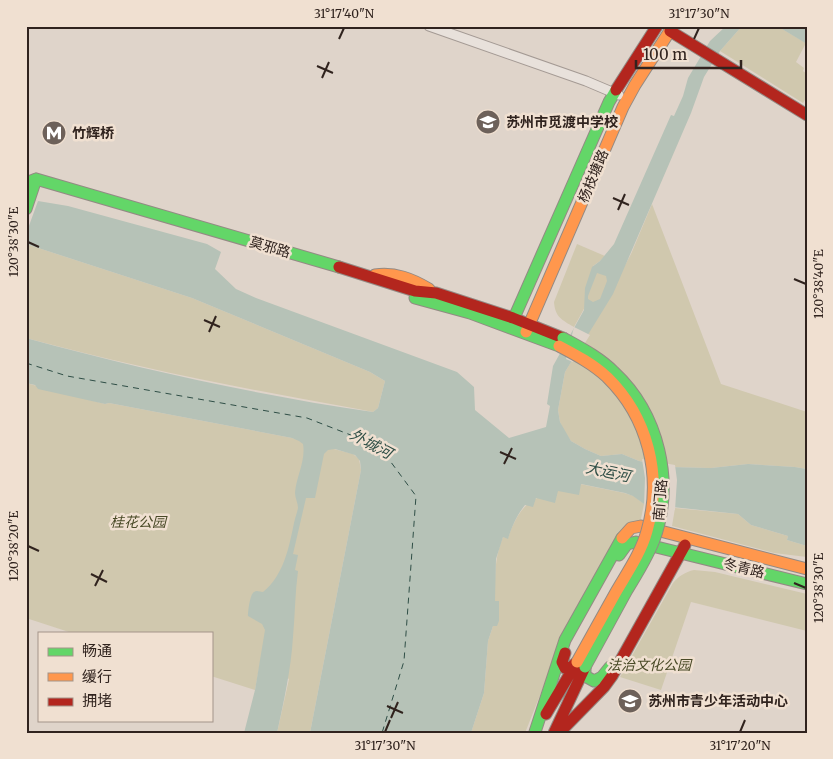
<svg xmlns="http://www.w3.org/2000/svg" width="833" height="759" font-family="Merriweather,'Noto Sans SC',serif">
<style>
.green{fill:#d0c8ae}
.water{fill:#b6c2b7;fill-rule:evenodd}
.pier{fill:#dfd4ca}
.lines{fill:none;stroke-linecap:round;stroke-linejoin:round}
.ferry{stroke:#2f4e46;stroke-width:1;stroke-dasharray:6 5;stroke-linecap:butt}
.street-casing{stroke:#a49a94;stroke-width:11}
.fast-casing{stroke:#938a84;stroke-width:13}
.slow-casing{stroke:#938a84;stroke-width:13}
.jam-casing{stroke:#938a84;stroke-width:13}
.street{stroke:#e8e1db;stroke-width:9}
.fast{stroke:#63d668;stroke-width:11}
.slow{stroke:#ff974d;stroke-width:11}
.jam{stroke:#b3261e;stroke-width:11}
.fast-bridge-casing{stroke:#938a84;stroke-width:13;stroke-linecap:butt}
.slow-bridge-casing{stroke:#938a84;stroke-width:13;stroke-linecap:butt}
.fast-bridge{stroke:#63d668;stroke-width:11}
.slow-bridge{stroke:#ff974d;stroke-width:11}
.ticks{fill:none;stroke:#30231e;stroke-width:2}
.labels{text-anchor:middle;stroke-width:5;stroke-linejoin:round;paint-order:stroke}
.poi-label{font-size:14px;font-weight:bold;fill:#30231e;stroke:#f0e0d1;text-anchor:start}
.street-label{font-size:14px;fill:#30231e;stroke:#f0e0d1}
.park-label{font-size:14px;font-style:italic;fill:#494a27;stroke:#f0e0d1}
.water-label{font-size:15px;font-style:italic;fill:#2f4e46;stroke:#f0e0d1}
.neatline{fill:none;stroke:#30231e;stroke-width:2}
.ticks-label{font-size:12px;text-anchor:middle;fill:#30231e}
</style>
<rect width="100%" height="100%" fill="#dfd4ca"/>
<!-- green -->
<path class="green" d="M742 26H777L806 43 796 62 804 68 803 71 807 74V97L803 103 720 51Z
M652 204 721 384 807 412V469L795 467 748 464 711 468 670 467 639 461 622 454 601 456 585 449 571 441 564 431 560 422 558 410 565 372 588 334 631 254Z
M26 244 192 298 370 372 385 381 378 408 373 412 358 409C246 389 136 368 26 338Z
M577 244 605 256 600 261 593 266 614 279 599 308 585 307 574 327C562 320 555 317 554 302Z
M26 383 105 404 109 403 292 438 353 454 359 459 361 470 310 733H277L289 679 260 663 255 690 211 676V633H72L26 618Z
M580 484 624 493 634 496 644 504 640 524 634 522 554 660 525 733H471L484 693 488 641 493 626 499 621V601H495C495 579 494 558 503 537L508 538C523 494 540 497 580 484Z
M675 508 738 514 751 525 788 536 787 540 807 546V557L774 553 672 526Z
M694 570 715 572 807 594V631L691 602 661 690 620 677 673 583C679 576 685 572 694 570Z"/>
<!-- water -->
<path class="water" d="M726 26H742L720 51 704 77 691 113 613 294 565 372 558 410 560 422 571 441 585 449 601 456 622 454 639 461 670 467 711 468 748 464 795 467 807 469V546L787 540 788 536 751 525 738 514 644 504 633 496 625 493 581 484 579 495 558 491 555 503 536 498 533 507 525 505C517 515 512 526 508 539L503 537 496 559 495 601H499V621L497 626H493L488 641 484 693 471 733H310L361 470 360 461 355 455 335 449 328 450 324 454 315 498H306L293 554 298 555 295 570 298 571C295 593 295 615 293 637 291 669 284 701 277 733H244L255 690 265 630 262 624 248 616C248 611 250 594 254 592 257 590 260 592 263 592 284 575 289 547 294 523 295 518 297 513 298 508 298 503 295 498 295 493 296 477 306 461 303 444L299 441 292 438 109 403 105 404 38 389 35 385 26 383V338C140 369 256 395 373 412L378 408 385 381 370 372 192 298 26 244V199L68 206 207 244 221 252 215 269 236 289 256 298 457 372 474 387 475 410 509 438 546 427 550 406 547 404 553 366 584 310 585 288 592 267 600 261 614 244 671 115 674 116 683 96 688 78 710 41ZM597 273 606 276 607 281 600 299 593 302 588 299V296Z
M777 26C787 26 798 25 807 30V44Z"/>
<!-- pier -->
<path class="pier" d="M26 198 38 201 26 234Z
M574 327 590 335 573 362 566 359Z
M642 459 675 465 677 480 675 510 644 507 645 478Z"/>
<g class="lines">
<!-- ferry -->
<path class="ferry" d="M26 363 67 376 307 418 379 446 416 496 404 661 382 733"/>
<defs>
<path id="street" d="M429 26 586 81 619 95"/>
<path id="fast" d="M26 183 36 179 339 267
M26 209 36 179
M415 298 470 313 559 346
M510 327 609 102 616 90
M619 555 627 544 636 542 807 584
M585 667V676L594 681 602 677 610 667
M535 732 565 640 622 538"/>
<path id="slow" d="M375 275C395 272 412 279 429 289
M526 332 623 107 635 85 673 26
M622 538 631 528 641 526 807 569"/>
<path id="jam" d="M670 31 807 115
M616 90 657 26
M339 267 415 291 436 293 513 318 563 338
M565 653 562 662 565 668H570L577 662
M546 714 577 662
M554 733 585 667
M559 733 604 687 612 676 685 545"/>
</defs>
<!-- street casing -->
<use href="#street" class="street-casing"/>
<!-- fast casing -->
<use href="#fast" class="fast-casing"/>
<!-- slow casing -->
<use href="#slow" class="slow-casing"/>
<!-- jam casing -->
<use href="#jam" class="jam-casing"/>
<!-- street -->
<use href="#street" class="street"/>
<!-- fast -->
<use href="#fast" class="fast"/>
<!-- slow -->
<use href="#slow" class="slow"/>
<!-- jam -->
<use href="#jam" class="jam"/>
<defs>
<path id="fast-bridge" d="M563 338C581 348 599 357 614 372 659 414 675 482 654 540 647 558 637 574 627 590 613 616 599 641 585 667"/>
<path id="slow-bridge" d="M559 346C576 355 593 364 607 377 648 417 663 476 647 531 641 553 627 573 616 592 603 615 590 639 577 662"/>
</defs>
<!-- fast-bridge casing -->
<use href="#fast-bridge" class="fast-bridge-casing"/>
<!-- slow-bridge casing -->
<use href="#slow-bridge" class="slow-bridge-casing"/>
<!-- fast-bridge -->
<use href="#fast-bridge" class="fast-bridge"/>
<!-- slow-bridge -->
<use href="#slow-bridge" class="slow-bridge"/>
</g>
<!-- ticks -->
<path class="ticks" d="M339 39 344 28M694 39 699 28M317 66 333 73M322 78 329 62M613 198 629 205M618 210 625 194M28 242 39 247M794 279 806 284M204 320 220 327M209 332 216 316M500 452 516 459M504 464 512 448M28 546 39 551M91 574 107 582M794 583 806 588M95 586 103 570M387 706 403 713M391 718 398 702M385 732 390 720M740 732 745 720"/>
<!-- icons -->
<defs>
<symbol id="school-disc" viewBox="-11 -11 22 22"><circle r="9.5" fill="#6d615a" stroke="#f0e0d1"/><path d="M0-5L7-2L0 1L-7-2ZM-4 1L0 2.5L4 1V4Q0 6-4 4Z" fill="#fff"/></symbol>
<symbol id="metro-disc" viewBox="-11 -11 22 22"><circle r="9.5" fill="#6d615a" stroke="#f0e0d1"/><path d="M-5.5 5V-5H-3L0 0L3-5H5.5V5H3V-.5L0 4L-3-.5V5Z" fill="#fff"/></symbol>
<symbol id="university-disc" viewBox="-11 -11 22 22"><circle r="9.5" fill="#6d615a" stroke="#f0e0d1"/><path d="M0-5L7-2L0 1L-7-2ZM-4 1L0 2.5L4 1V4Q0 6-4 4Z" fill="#fff"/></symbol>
</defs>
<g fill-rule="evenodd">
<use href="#school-disc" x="474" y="108" width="28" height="28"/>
<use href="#metro-disc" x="40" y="119" width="28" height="28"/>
<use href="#university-disc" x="616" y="687" width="28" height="28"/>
</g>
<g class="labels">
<!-- poi labels -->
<g class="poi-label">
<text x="506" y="127">苏州市觅渡中学校</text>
<text x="72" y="138">竹辉桥</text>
<text x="648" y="706">苏州市青少年活动中心</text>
</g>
<!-- street labels -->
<g class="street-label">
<text transform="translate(593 176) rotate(-67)" y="5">杨枝塘路</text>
<text transform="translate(270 247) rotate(16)" y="5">莫邪路</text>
<text transform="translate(660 500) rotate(-85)" y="5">南门路</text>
<text transform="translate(744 568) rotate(14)" y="5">冬青路</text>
</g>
<!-- park labels -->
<g class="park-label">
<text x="138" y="527">桂花公园</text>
<text x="649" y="670">法治文化公园</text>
</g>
<!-- water labels -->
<g class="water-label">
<text transform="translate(371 444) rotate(28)" y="5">外城河</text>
<text transform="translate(608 472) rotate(12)" y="5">大运河</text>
</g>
</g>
<!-- border -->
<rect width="833" height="759" fill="none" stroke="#f0e0d1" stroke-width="55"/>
<!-- legend -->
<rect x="38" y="632" width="175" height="90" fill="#f0e0d1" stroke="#a39489"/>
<rect x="48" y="648" width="25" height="8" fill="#63d668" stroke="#a39489"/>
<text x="82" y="656" font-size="15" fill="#30231e">畅通</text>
<rect x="48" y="673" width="25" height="8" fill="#ff974d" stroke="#a39489"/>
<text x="82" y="682" font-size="15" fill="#30231e">缓行</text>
<rect x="48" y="698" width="25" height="8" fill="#b3261e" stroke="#a39489"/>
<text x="82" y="706" font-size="15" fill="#30231e">拥堵</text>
<!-- scale -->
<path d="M636 60v8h105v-8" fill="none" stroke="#30231e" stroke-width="2.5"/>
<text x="643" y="60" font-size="15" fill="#30231e" stroke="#f0e0d1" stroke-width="4" paint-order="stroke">100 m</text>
<rect x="28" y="28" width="778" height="704" class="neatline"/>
<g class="ticks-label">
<text x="344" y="18">31°17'40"N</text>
<text x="699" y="18">31°17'30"N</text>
<text transform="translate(14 242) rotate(-90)" y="4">120°38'30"E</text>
<text transform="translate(819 284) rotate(-90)" y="4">120°38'40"E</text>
<text transform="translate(14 546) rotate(-90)" y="4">120°38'20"E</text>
<text transform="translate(819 588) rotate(-90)" y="4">120°38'30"E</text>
<text x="385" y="750">31°17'30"N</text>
<text x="740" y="750">31°17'20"N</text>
</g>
</svg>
